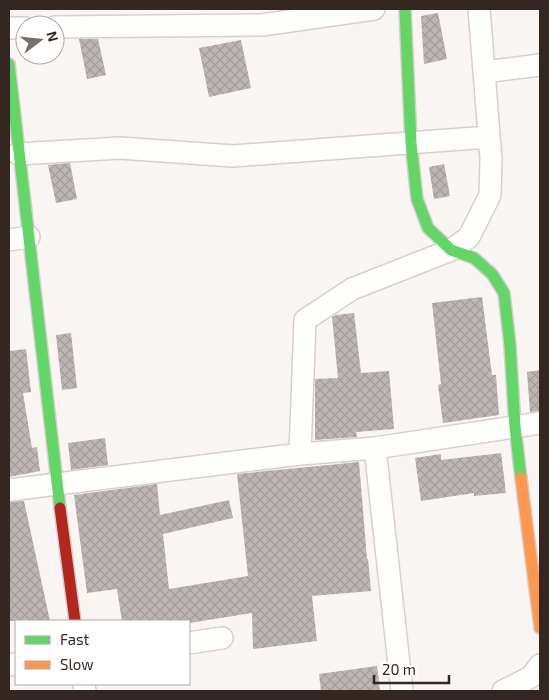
<svg xmlns="http://www.w3.org/2000/svg" width="549" height="700" font-family="'Exo 2',sans-serif">
<style>
.building{fill:url(#building-cross-hatch)}
.lines{fill:none;stroke-linecap:round;stroke-linejoin:round}
.street-casing{stroke:#d7cfcc;stroke-width:24}
.fast-casing{stroke:#d7cfcc;stroke-width:14}
.slow-casing{stroke:#d7cfcc;stroke-width:14}
.jam-casing{stroke:#d7cfcc;stroke-width:14}
.street{stroke:#fefefd;stroke-width:21}
.fast{stroke:#63d668;stroke-width:11}
.slow{stroke:#ff974d;stroke-width:11}
.jam{stroke:#b3261e;stroke-width:11}
</style>
<defs>
<pattern id="building-cross-hatch" width="8" height="8" patternUnits="userSpaceOnUse" patternTransform="scale(1.25)"><rect width="8" height="8" fill="#bdb6b3"/><path d="M0 0l8 8M0 8l8-8" fill="none" stroke="#a39c9a"/></pattern>
</defs>
<rect width="100%" height="100%" fill="#f8f5f3"/>
<!-- building -->
<path class="building" d="M438 13 447 59 424 64 421 16Z
M79 39H98L106 75 87 79Z
M241 40 251 88 209 97 199 48Z
M70 163 77 199 56 203 48 165Z
M444 164 450 196 434 199 429 167Z
M482 297 492 375H496L499 415 443 423 438 385 441 384 432 303Z
M354 313 361 373 389 371 394 429 356 432 357 437 315 440V379L338 378 332 317 336 315Z
M71 333 77 388 62 390 56 335Z
M26 349 31 392 23 393 32 448 37 447 40 471 9 477V351Z
M540 370V411L530 412 527 372Z
M105 438 108 465 71 470 68 443Z
M501 453 506 493 474 496V493L421 501 415 458 441 454V460Z
M359 462 367 559H368L371 591 312 596 317 641 253 649 252 613 189 623V621H122L117 589 87 593 74 495 157 484 160 515 229 500 233 518 163 534 169 589 248 576 237 474Z
M24 501 50 621H9V502Z
M377 666 380 691H321L319 674Z"/>
<g class="lines">
<defs>
<path id="street" d="M55 27 262 25 374 9
M9 28H25
M484 72 540 65
M18 154 120 148 233 156 489 137
M9 240 29 237
M375 448 402 691
M300 454 305 320 352 289 451 250 469 237 490 195 491 159 479 9
M9 490 300 454 375 448 540 423
M189 643 222 638
M9 665 16 664
M84 684 85 691
M503 691 531 677 540 665"/>
<path id="fast" d="M405 9 411 143 417 199 428 228 451 250 474 258 492 274 504 293 510 345 515 427 521 478
M9 64 60 508"/>
<path id="slow" d="M521 478 540 628"/>
<path id="jam" d="M60 508 75 621"/>
</defs>
<!-- street casing -->
<use href="#street" class="street-casing"/>
<!-- fast casing -->
<use href="#fast" class="fast-casing"/>
<!-- slow casing -->
<use href="#slow" class="slow-casing"/>
<!-- jam casing -->
<use href="#jam" class="jam-casing"/>
<!-- street -->
<use href="#street" class="street"/>
<!-- fast -->
<use href="#fast" class="fast"/>
<!-- slow -->
<use href="#slow" class="slow"/>
<!-- jam -->
<use href="#jam" class="jam"/>
</g>
<!-- border -->
<rect width="549" height="700" fill="none" stroke="#342722" stroke-width="20"/>
<!-- legend -->
<rect x="15" y="620" width="175" height="65" fill="#ffffff" stroke="#aea9a7"/>
<rect x="25" y="636" width="25" height="8" fill="#63d668" stroke="#aea9a7"/>
<text x="60" y="645" font-size="15" fill="#342722">Fast</text>
<rect x="25" y="661" width="25" height="8" fill="#ff974d" stroke="#aea9a7"/>
<text x="60" y="670" font-size="15" fill="#342722">Slow</text>
<!-- north arrow -->
<g transform="translate(40 40) rotate(74)"><circle r="24" fill="#ffffff" stroke="#aea9a7"/>
<path d="M0-4L9 19L0 12L-9 19Z" fill="#796f6b"/>
<text y="-8" font-size="14" font-weight="bold" text-anchor="middle" fill="#342722">N</text>
</g>
<!-- scale -->
<path d="M374 675v8h75v-8" fill="none" stroke="#342722" stroke-width="2.5"/>
<text x="382" y="675" font-size="15" fill="#342722" stroke="#ffffff" stroke-width="4" paint-order="stroke">20 m</text>
</svg>
